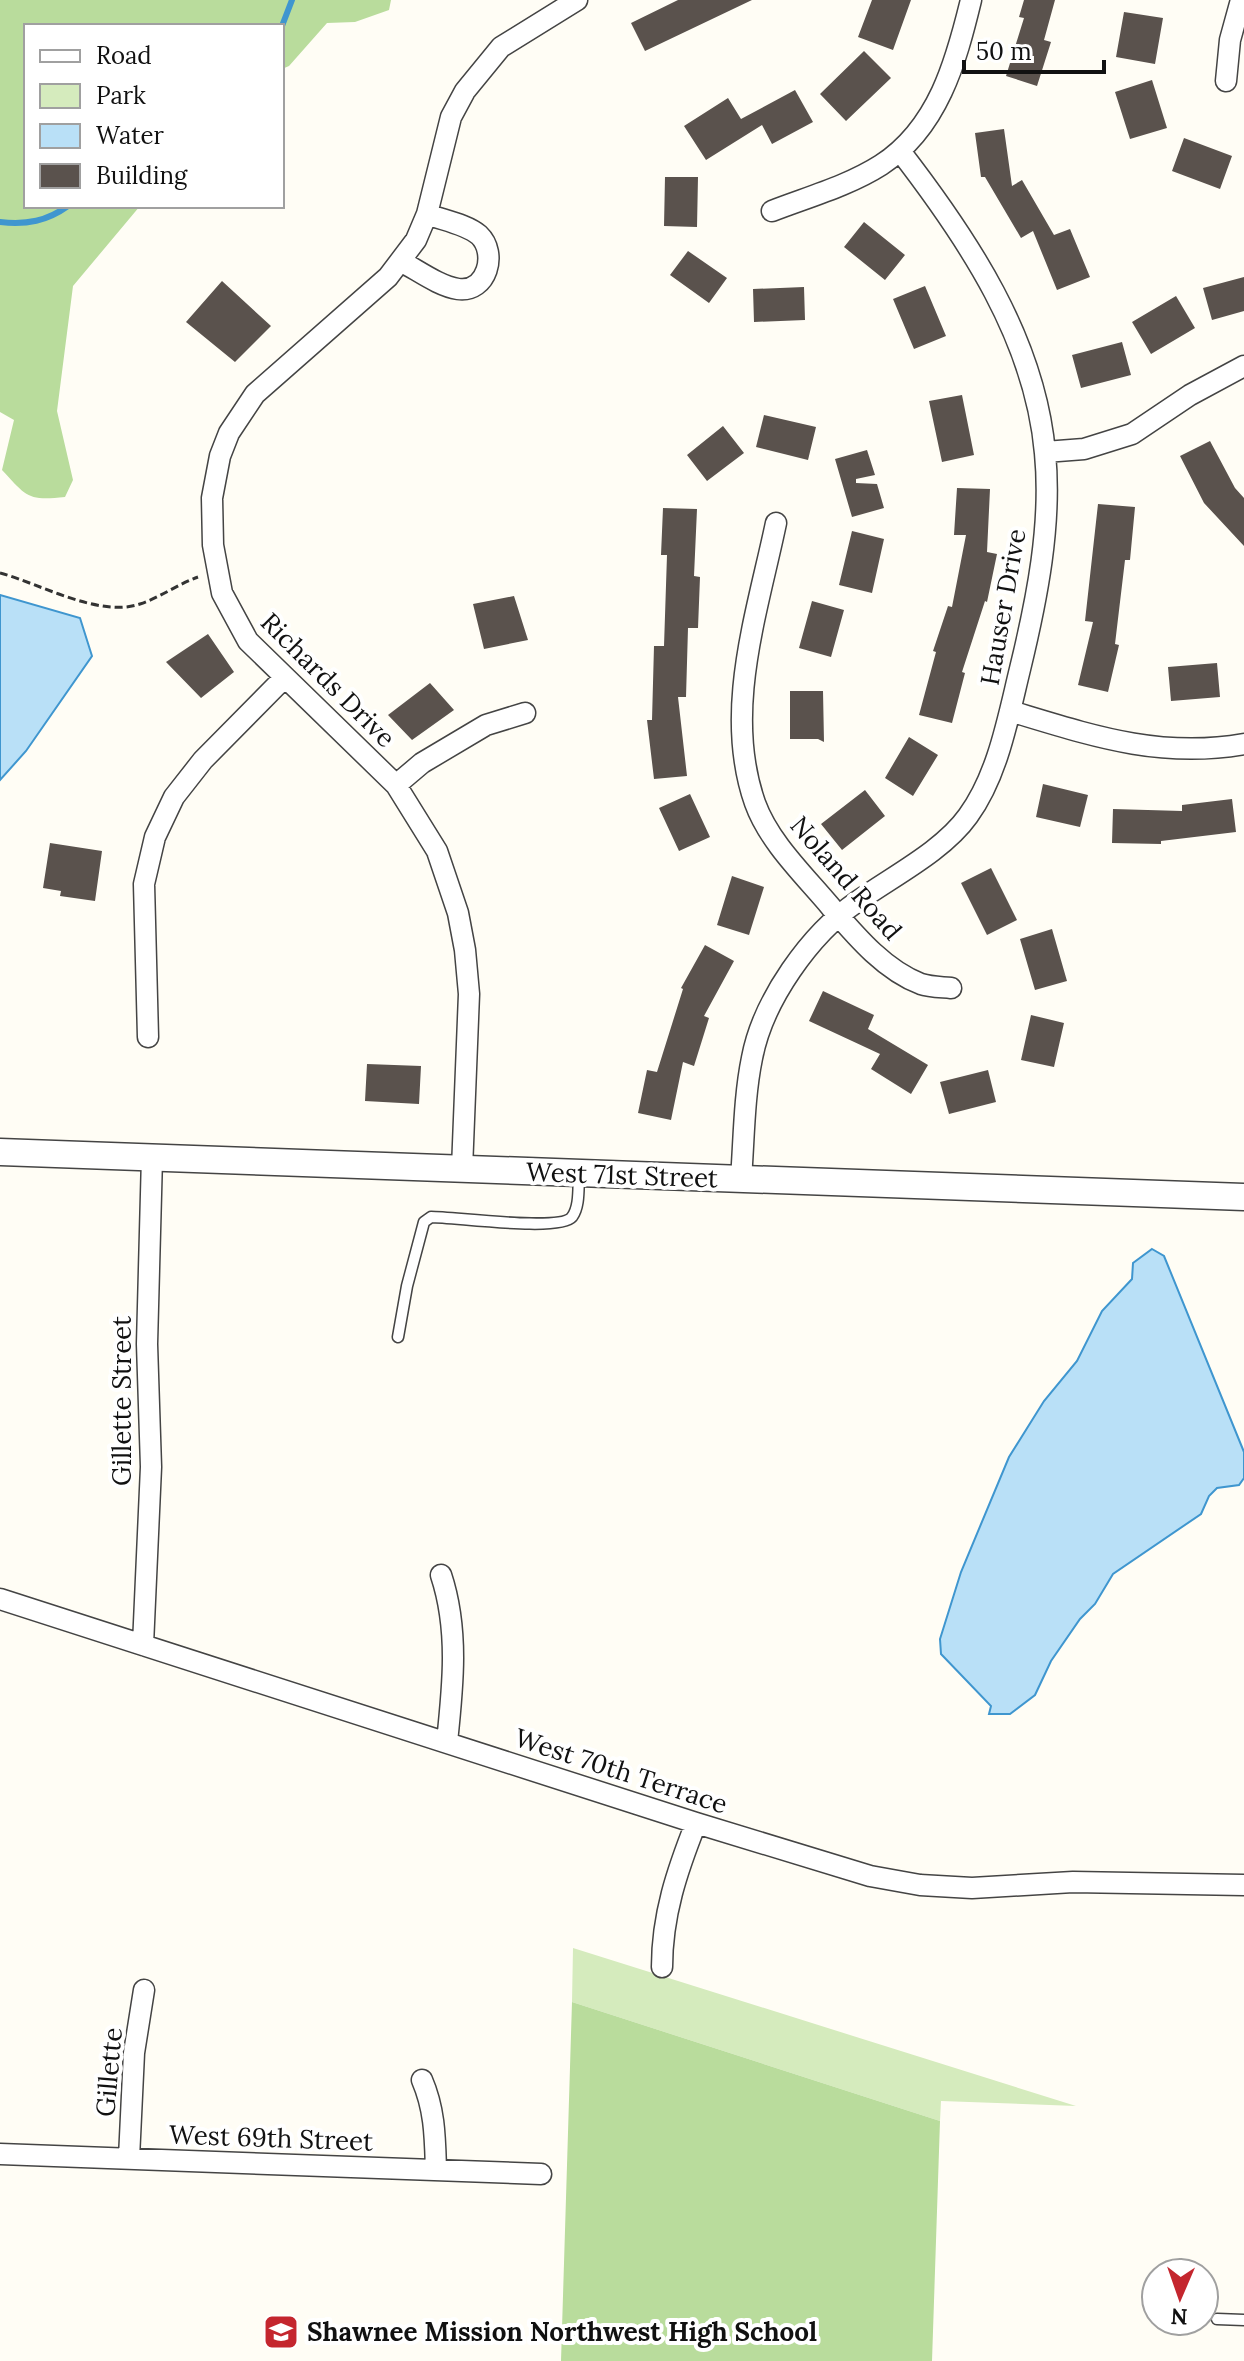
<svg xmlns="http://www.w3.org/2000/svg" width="1244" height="2361" font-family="Lora,serif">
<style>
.green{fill:#d5ebbd}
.forest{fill:#b9dc9c}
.water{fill:#b9e0f7;stroke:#3f96cf;stroke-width:2}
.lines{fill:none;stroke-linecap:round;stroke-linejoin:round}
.stream{stroke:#3f96cf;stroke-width:6}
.building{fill:#5a524d}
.service-casing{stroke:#444;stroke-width:13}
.minor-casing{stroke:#444;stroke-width:23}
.tertiary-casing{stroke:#444;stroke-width:29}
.path{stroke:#333;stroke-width:3;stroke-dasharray:8 4;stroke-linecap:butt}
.service{stroke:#fff;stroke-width:10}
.minor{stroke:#fff;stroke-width:20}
.tertiary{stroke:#fff;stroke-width:26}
.labels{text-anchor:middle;stroke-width:8;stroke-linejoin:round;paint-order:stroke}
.street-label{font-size:26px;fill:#111;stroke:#fff}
.poi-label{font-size:26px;font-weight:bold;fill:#111;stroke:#fff;text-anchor:start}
</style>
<rect width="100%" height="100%" fill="#fffdf5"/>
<!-- green -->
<path class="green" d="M573 1948 1076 2106 941 2101 940 2121 572 2002Z"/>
<!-- forest -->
<path class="forest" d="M0 0H391L389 10 355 22 327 23 289 66 282 69V26H26V206H140L73 286 57 411 73 480 65 497C28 501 27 497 2 470L14 420 0 412Z
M572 2002 940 2121 932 2361H561Z"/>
<!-- water -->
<path class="water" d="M0 595 80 618 92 656 26 751 0 780Z
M1152 1249 1164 1256 1244 1452V1478L1239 1485 1217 1488 1209 1496 1201 1514 1113 1574 1095 1604 1080 1619 1051 1661 1035 1695 1010 1714H989L991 1706 941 1654 940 1639 961 1572 1009 1457 1044 1401 1077 1361 1102 1311 1132 1279 1133 1263Z"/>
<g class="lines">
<!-- stream -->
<path class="stream" d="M282 26 292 0
M0 222C27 225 47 221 68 206"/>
</g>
<!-- building -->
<path class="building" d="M678 0H752L645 51 631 23Z
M872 0H911L893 50 858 37Z
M1024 0H1055L1044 40 1051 42 1037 86 1006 76 1024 18 1019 17Z
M1124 12 1163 18 1155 64 1116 57Z
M864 51 891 78 846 121 820 94Z
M1152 80 1167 128 1130 139 1115 92Z
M795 90 813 122 772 144 762 125 706 160 684 126 728 98 741 119Z
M1004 129 1012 186 1022 180 1054 235 1070 229 1090 277 1057 290 1033 231 1021 238 985 177H981L975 133Z
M1184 138 1232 156 1220 189 1172 171Z
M665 177H698L697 227 664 226Z
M864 222 905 255 885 280 844 247Z
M688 251 727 278 709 303 670 275Z
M1244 277V311L1212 320 1203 288Z
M222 281 271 326 235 362 186 322Z
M925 286 946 336 914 349 893 299Z
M804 287 805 320 754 322 753 289Z
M1176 296 1195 328 1151 354 1132 322Z
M1122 342 1131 375 1081 388 1072 355Z
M962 395 974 455 942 462 929 401Z
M764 415 816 427 808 460 756 447Z
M723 426 744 453 707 481 687 455Z
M1210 441 1235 488 1244 498V546L1204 503 1180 456Z
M867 450 875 475 856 479V483L877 484 884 508 852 517 835 459Z
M957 488 990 489 987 552 997 554 987 602 985 601 962 672 965 673 952 723 919 715 936 652 933 651 948 606 952 607 966 535H954Z
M1098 504 1135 507 1130 560H1125L1115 644 1119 645 1108 692 1078 685 1093 622 1085 621Z
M663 508 697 509 694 576 700 577 698 628H688L686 697H678L687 776 654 779 647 720H652L654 646H664L667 555H661Z
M852 531 884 539 872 593 839 585Z
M514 596 528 640 484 649 473 604Z
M812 601 844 610 831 657 799 648Z
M208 634 234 672 201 698 166 662Z
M1217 663 1220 697 1171 701 1168 667Z
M430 683 454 710 412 740 388 715Z
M790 691H823L824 742 818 739H790Z
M909 737 938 755 913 796 885 778Z
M1043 784 1088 795 1080 827 1036 817Z
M865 790 885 816 842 850 821 824Z
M690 794 710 837 679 851 659 808Z
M1232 799 1236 832 1161 841V844L1112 843 1113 809 1182 811V805Z
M50 843 102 851 95 901 60 896 61 891 43 888Z
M991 868 1017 920 987 935 961 883Z
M732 876 764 887 749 935 717 925Z
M1052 929 1067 981 1035 990 1020 939Z
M705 945 734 961 704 1016 709 1018 694 1066 683 1062 671 1120 638 1113 647 1070 657 1072 683 989 681 988Z
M823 991 874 1015 868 1029 928 1065 911 1094 871 1069 880 1054 809 1021Z
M1031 1015 1064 1023 1054 1067 1021 1060Z
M367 1064 421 1066 419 1104 365 1101Z
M988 1070 996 1102 949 1114 940 1082Z"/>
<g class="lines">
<defs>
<path id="service" d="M398 1337 407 1286 424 1222 431 1217C455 1217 560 1232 572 1217 580 1206 578 1188 579 1175
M1217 2319 1244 2320"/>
<path id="minor" d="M1226 81 1230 40 1241 0
M772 211C808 197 848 186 881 165 938 128 956 62 971 0
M402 262C419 271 439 286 458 289 487 293 498 253 479 235 466 224 442 220 427 214
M1045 452 1084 449 1132 434 1190 395 1244 366
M776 523C757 614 723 712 755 803 769 842 804 875 830 906 855 935 884 970 921 984 930 987 941 987 951 988
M1010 711C1090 735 1159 759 1244 744
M396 785 422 763 486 725 525 713
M148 1037 144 884 155 837 174 797 203 760 285 677
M462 1169 469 994 465 950 458 913 437 851 396 785 248 641 222 593 213 545 212 498 220 456 229 433 255 394 388 277 416 240 427 214 451 117 465 91 501 47 577 0
M741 1179C744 1139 744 1097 752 1058 763 1000 810 934 858 901 893 876 943 851 968 816 998 775 1008 718 1020 669 1037 599 1052 524 1045 453 1035 339 968 239 900 151
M441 1575C459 1629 453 1686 447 1742
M0 1599 696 1823 870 1876 920 1885 972 1888 1073 1882 1244 1885
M143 1645 151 1467 147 1344 152 1157
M662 1967C662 1915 677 1871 696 1823
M422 2080C435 2110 435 2138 436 2170
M0 2154 541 2174
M129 2158 134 2053 144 1990"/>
<path id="tertiary" d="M0 1152 1244 1197"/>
</defs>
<!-- service casing -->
<use href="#service" class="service-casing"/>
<!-- minor casing -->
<use href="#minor" class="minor-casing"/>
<!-- tertiary casing -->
<use href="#tertiary" class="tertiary-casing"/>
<!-- path -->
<path class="path" d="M0 573C41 584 99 618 140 604 161 597 178 584 198 577"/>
<!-- service -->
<use href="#service" class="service"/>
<!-- minor -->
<use href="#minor" class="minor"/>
<!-- tertiary -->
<use href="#tertiary" class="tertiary"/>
</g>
<!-- icons -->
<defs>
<symbol id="school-square" viewBox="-11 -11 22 22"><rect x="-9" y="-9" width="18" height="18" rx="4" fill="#c4262e" stroke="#fff"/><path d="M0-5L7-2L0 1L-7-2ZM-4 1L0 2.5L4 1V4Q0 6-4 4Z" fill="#fff"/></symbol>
</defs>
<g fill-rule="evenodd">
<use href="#school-square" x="261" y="2312" width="40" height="40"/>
</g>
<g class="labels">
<!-- street labels -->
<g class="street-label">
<text transform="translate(1003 607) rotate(-80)" y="9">Hauser Drive</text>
<text transform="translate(328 680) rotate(45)" y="9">Richards Drive</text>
<text transform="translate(846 878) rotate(49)" y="9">Noland Road</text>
<text transform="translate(622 1175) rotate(2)" y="9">West 71st Street</text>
<text transform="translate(122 1401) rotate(-90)" y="9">Gillette Street</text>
<text transform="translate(621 1771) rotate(18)" y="9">West 70th Terrace</text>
<text transform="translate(109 2072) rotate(-85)" y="9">Gillette</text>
<text transform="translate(271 2138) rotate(2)" y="9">West 69th Street</text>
</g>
<!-- poi labels -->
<g class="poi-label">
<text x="307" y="2341">Shawnee Mission Northwest High School</text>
</g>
</g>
<!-- legend -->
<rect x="24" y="24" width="260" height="184" fill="#ffffff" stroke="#a0a0a0" stroke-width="2"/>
<rect x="40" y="50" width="40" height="12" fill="#ffffff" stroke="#a0a0a0" stroke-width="2"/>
<text x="96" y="64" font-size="24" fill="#111111">Road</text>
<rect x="40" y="84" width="40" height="24" fill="#d5ebbd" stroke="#a0a0a0" stroke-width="2"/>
<text x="96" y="104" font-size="24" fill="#111111">Park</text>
<rect x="40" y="124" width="40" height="24" fill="#b9e0f7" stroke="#a0a0a0" stroke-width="2"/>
<text x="96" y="144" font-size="24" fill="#111111">Water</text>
<rect x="40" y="164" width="40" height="24" fill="#5a524d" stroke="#a0a0a0" stroke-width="2"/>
<text x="96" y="184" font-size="24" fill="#111111">Building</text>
<!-- north arrow -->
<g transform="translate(1180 2297) rotate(182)"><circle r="38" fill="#ffffff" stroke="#a0a0a0" stroke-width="2"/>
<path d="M0-6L14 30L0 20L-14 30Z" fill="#c4262e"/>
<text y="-12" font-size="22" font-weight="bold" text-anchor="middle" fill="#111111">N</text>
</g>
<!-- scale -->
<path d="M964 60v12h140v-12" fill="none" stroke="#111111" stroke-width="4"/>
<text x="976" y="60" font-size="24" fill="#111111" stroke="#ffffff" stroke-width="6" paint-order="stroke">50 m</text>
</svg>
